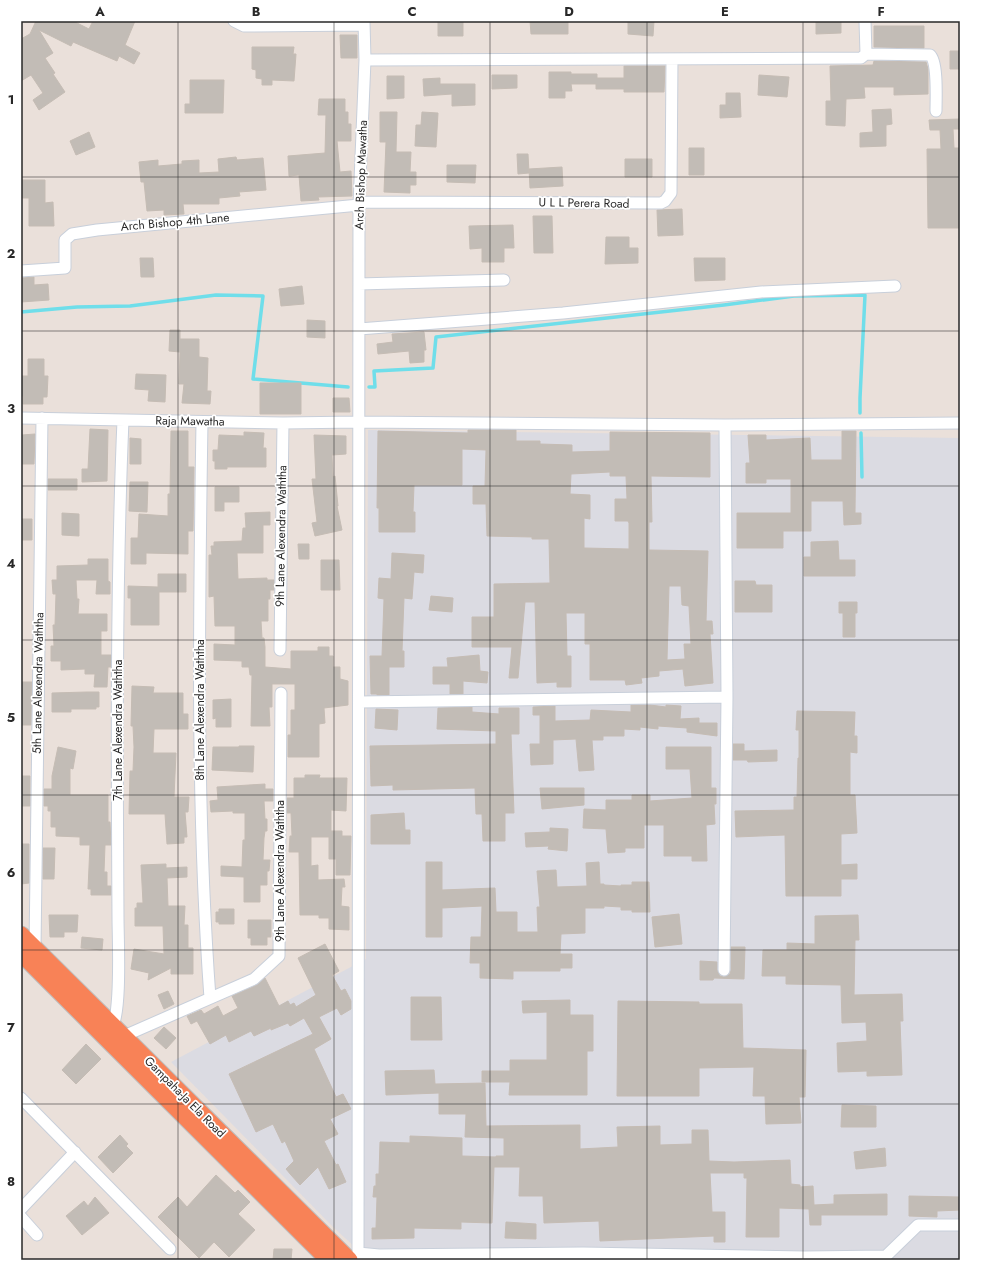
<svg xmlns="http://www.w3.org/2000/svg" width="981" height="1281" font-family="Jost,sans-serif">
<style>
.industrial{fill:#dbdbe2}
.lines{fill:none;stroke-linecap:round;stroke-linejoin:round}
.stream{stroke:#6fdeea;stroke-width:3.5}
.building{fill:#c2bcb6;stroke:#c5bcb4;fill-rule:evenodd}
.minor-casing{stroke:#c8cfda;stroke-width:13}
.highway-casing{stroke:#bebebe;stroke-width:19}
.minor{stroke:#fff;stroke-width:11}
.highway{stroke:#f88257;stroke-width:17}
.grid{fill:none;stroke:#282828;stroke-width:1;stroke-opacity:0.55}
.labels{text-anchor:middle;stroke-width:3.5;stroke-linejoin:round;paint-order:stroke}
.street-label{font-size:12px;fill:#282828;stroke:#fff}
.neatline{fill:none;stroke:#282828;stroke-width:1.5}
.grid-label{font-size:13px;text-anchor:middle;font-weight:bold;fill:#282828}
</style>
<rect width="100%" height="100%" fill="#eae0da"/>
<!-- industrial -->
<path class="industrial" d="M368 430 960 438V1260H369L333 1227 171 1062 366 959Z"/>
<g class="lines">
<!-- stream -->
<path class="stream" d="M21 312 77 307 130 306 216 295 263 296 253 379 348 387
M369 387H375L374 371 433 368 436 337 724 305 794 296 865 295 860 398V413
M861 433 862 477"/>
</g>
<!-- building -->
<path class="building" d="M36 21H73L89 29 93 21H135L125 45 140 53 134 64 119 56 117 61 73 42 71 46 39 30 53 53 45 58 55 73 53 74 65 92 39 110 33 100 43 93 31 75 21 81V39L30 34Z
M438 21H463V36H438Z
M530 21H568V34H531Z
M628 21H654L653 36 628 34Z
M816 21H841V33L816 34Z
M874 26H924V48L874 47Z
M340 35H357V58H341Z
M252 47H294L293 54H296L294 81 272 80V85H262V79L256 78V70L252 69Z
M950 51H960V69H950Z
M874 61 926 62 928 69V94L894 95V87H864L865 98 846 99 845 126 826 125V101H831L830 66 873 65Z
M624 66H665L664 92H624V89H596V84H571L572 91H565V98H549V72H571V74H597V78H624Z
M492 75H517V88L492 89Z
M759 75 789 77 787 97 758 95Z
M387 76H404V98L387 99Z
M440 78V84H475V105L452 106V94L424 96 423 79Z
M190 80H224L223 113H185V104H190Z
M726 93H740L741 117 720 118V105H726Z
M319 99H345V112H348V124H351V141H337L340 172 351 171 352 196 318 197 319 200 301 201 299 175 289 176 288 156 325 153 326 115H318Z
M891 109 892 124 886 125V146L860 147V133L873 132 872 110Z
M380 112H397L396 152H411L410 172H416V185H410V193L384 192 386 142H380Z
M422 112 438 113 436 147 415 146 416 125H421Z
M960 119V129H953L954 148H960V228H928L927 149H941L940 130H930L929 120Z
M89 132 95 147 76 155 70 141Z
M689 148H704V175H689Z
M517 154H528L529 173 518 174Z
M236 157 237 160 263 158 266 190 239 192 240 196 219 198V204H183L184 214 164 215V210L147 211 144 182H141L139 162 158 160V166L182 164V161L199 160V173L219 172 218 159Z
M625 159H652V177H625Z
M447 165H476L475 183 447 182Z
M562 167 563 186 530 188 529 169Z
M22 180H45V203L53 202 54 226H29V198H22Z
M682 209 683 235 658 236 657 210Z
M533 216H552L553 253H534Z
M513 225 514 248H504V262H482V248L470 249 469 226Z
M606 237H629V248H638V263L605 264Z
M140 258H153L154 277H141Z
M694 258H725V280L695 281Z
M34 277V285L48 284 49 300 21 302V278Z
M302 286 304 304 281 306 279 289Z
M307 320 325 321V338L307 337Z
M170 330H180V339H199V357L208 358 207 391H211L210 404 182 403 184 384H179L180 352 169 351Z
M424 332 426 350H424V362L410 363 409 351 378 354 377 344 393 342 392 334Z
M28 359H44V376H48L47 397H43V404H23V396H21L22 376H28Z
M136 374 166 375 165 402 148 401 149 390 135 389Z
M260 383H301V414H260Z
M333 398H349L350 412H333Z
M90 429 108 430 107 481 82 482V469H88Z
M468 430H516V441H540V444L572 445V452L610 451V432L710 433V477L651 476 652 522H649V550L708 551 706 621H712L713 634H710L713 683 685 686 683 669 659 671V676L641 678 642 683 626 685 625 680H590V644H585V613H566L567 656H571V687H557V682L537 683 535 602H525L518 678H509L512 647H472V617H494V584L550 583 549 539H532V537L487 536 486 504H473V486H485L486 450 462 449V485H414L413 512H415V532H379V508H377L378 431 468 433ZM610 472V476H626L627 499H615V521H628L629 523V549L584 548V518L590 519V495L570 494 571 474ZM669 586H681L682 605 689 606 691 644H684L685 659 667 660Z
M171 431H188V467H194L193 531H188V554L146 553V564H131V538H138L139 514 168 516V494H170Z
M842 431H856L855 513H861V524L844 525 843 501H811V531H783V548H737V513H791V479H766V483H746V463H750L748 435H766V440L810 438 811 460H842Z
M244 432 264 433 263 448H266V467H227V469H215V461H213V450H218L219 435 244 436Z
M35 434 34 464H21L22 435Z
M314 435 346 436V454L332 455 333 477 335 476 338 506H337L342 530 315 536 312 523 317 522 312 479H316Z
M130 438 141 439V464H130Z
M48 479H77V490H48Z
M130 482H148L147 512 129 511Z
M215 487H239V502H224V511H215Z
M270 512V525H263V553H237L238 579 267 578V580H274V590H270V599H268V621H261L262 638H264L265 647V667L291 669V651H318V647H329V656H333V667H340V679L348 681V705L324 708 325 723 319 724V757H288V735H291V710H295V684H272V707H269L270 726H251L252 675H250L249 667H242V661L214 660V644L235 645V626H215L214 596 209 597V555H212L211 546H214V542L242 541 243 528H246L245 513Z
M62 513 79 514V536L62 535Z
M21 519H32V540H21Z
M838 541 839 560H855V576H804V557H811V542Z
M298 544H309V559H299Z
M392 553 424 555 423 573 414 572 412 599 404 598 402 651H404V667H389V695H377V694H371L370 656H382L384 599 378 598 379 578 391 579Z
M88 559H108V581L110 582V594H96L97 580H76L77 599H79L78 614H107V631H101V655H111V667H108L107 687H94L95 674H85V669L61 670V661H51V646H54L53 625H55L56 594H53L52 580H57V566L88 565Z
M321 560H339L340 590H321Z
M158 574H186V592H159V625H131V598H128V586L158 587Z
M735 581H755L756 585H772V612H735Z
M431 596 453 598 452 612 429 610Z
M839 602H857V613H855V637H843V613H839Z
M479 655 480 671 488 672 487 683 463 681V694H450V684H433V667H448L447 658Z
M21 682H32L31 725H21Z
M132 686 154 687 153 693H183V714H188V729H154L153 753H176L174 797H189L188 812H185L187 837H184V843L167 844 165 814H129L130 771H133L134 747 133 726H131Z
M87 692H99V707H96V709H71V712H52V693Z
M231 699V727H216V718L213 719V700Z
M631 705H650L666 707V705L681 706 680 719 699 718V723H717V736L687 732V728L658 726V729L640 727V730L624 729V736H603V740H592L594 770 579 771 576 739 553 740V764L531 765 530 744H540V715H533V707L555 706V721L590 720 591 710 631 712Z
M472 707V712L499 714V708H519V734H511L514 813H505V841H483L482 814H476L475 788 393 790V785L371 786 370 746 496 744V731L437 729 438 708Z
M376 709 398 710 397 730 375 728Z
M797 711 855 712 854 736H857V753L850 752V795H855L857 833 841 834V865L857 864V879H841V896H786L785 835 736 837 735 811 794 810V797H797L798 758H799V730H796Z
M733 744H744V751L777 750V761L748 762 747 760H733Z
M239 746H254L253 772 212 770 213 747H239Z
M58 747 76 751 73 769 70 768V795H108V822H110L111 845H105L104 872H107V886H111V895H91V889H88L90 845H80V837L56 836V827H51V811H48V806H44V789H52V776Z
M666 747H711V788H716V804H714L715 824 706 825 707 861H692V856H664V825H644V848H625V852L608 853 606 829 583 828 584 809 606 810V800H632V795H650V801L692 798 690 769H666Z
M305 775H320L319 778H347L346 811 331 810V831H342V836H351L350 875H336V859H329V837H311V866L318 865V880L344 879 345 887H342L341 906 349 907V930L329 929V918H319V915H300L299 852H289L290 836H292L291 813H287V798H294V778H305Z
M21 776H30V806H21Z
M265 784V789H273V801H264L265 819H267V831H265L264 838 263 860H270L269 871H267V885H260V902H244V877L221 876V866L242 867 243 840H245V813H233V811L211 812 210 801 218 800 217 787Z
M540 788H584V805L542 809Z
M404 813 405 830H410V844H371V815Z
M550 828 568 829 567 851 548 849 549 846 526 847 525 833 550 832Z
M21 844H29V883L21 884Z
M43 848H55L54 879H43Z
M426 862H442V890L495 888 496 912H517V932H538L537 907H540L537 871 556 870 557 887 587 886 586 863 599 862 600 884H604V885L621 886V885H632V882H649L650 912H632V910H621V907L604 906V908H585V933L561 934 560 954H572V968H560V971H513V979L480 978V963H470L471 937H481L482 906 442 908V937H426Z
M166 864V868L187 867V877L167 878 168 906H185L184 925H188V948H193V974H171V968L148 980 149 973 131 969 134 949 164 954 163 926H135V908H137V903H143L141 865Z
M219 909H234V924H219V922H216V912H219Z
M679 914 682 944 655 947 652 917Z
M49 915H78L77 932H64V937H50Z
M858 915 859 940H855L854 995 902 994 903 1021H900L902 1075 867 1076V1071L838 1072 837 1043 867 1041 866 1022 842 1023 841 985 786 984V976H762L763 950H787V943L815 944V916Z
M248 920H271V937H267V945H251V938H248Z
M82 937 103 939 102 950 81 948Z
M325 944 339 971 332 975 341 991 345 989 351 1001V1009L341 1015 337 1008 319 1017 331 1039 314 1049 336 1097 343 1094 351 1109 330 1119 338 1134 324 1141 336 1165 338 1164 346 1182 329 1189 318 1167 300 1185 291 1175 286 1169 294 1161 285 1141 282 1143 273 1124 256 1132 229 1074 313 1034 304 1018 290 1026 288 1023 271 1030V1028L254 1036 251 1031 229 1042 226 1035 210 1044 197 1021 191 1024 187 1016 201 1010 204 1014 218 1006 223 1016 238 1008 232 996 257 985 265 978 279 1006 288 1001 290 1005 294 1003 296 1007 316 995 298 958Z
M731 947H745L744 979 714 978 713 980H700V961L717 962V970L720 976 724 977 730 974 731 970Z
M168 991 174 1004 164 1009 158 995Z
M411 997H441L442 1040H411Z
M570 1000V1015H593V1051H587V1095H509L510 1082H482V1071H510V1060H547V1012L523 1013 522 1001Z
M618 1001 699 1002V1004H742L743 1048 806 1050 805 1097H799L801 1123 766 1124 765 1096H753L754 1067 699 1068V1096H617Z
M164 1027 176 1038 166 1049 154 1038Z
M86 1044 101 1059 76 1084 62 1070Z
M434 1070 435 1084 485 1083 486 1126 580 1125V1149L618 1147 617 1127 660 1126V1145L692 1144V1130H708L709 1161 734 1162 790 1160 791 1184 800 1185V1187L813 1186 814 1205 834 1204V1195L887 1194V1215H821V1225H810L809 1209 779 1208V1237H746L747 1178H744V1173H710L712 1212H725V1242H714V1236L600 1241 599 1221 544 1223 543 1196H519L520 1167H494L492 1223 461 1222V1229L414 1228V1238L372 1239V1228H376L377 1197H373L374 1186H376V1174H379L380 1142 410 1143V1136L462 1138V1156L496 1157V1156H504V1138L465 1137 466 1114H439V1093L386 1095 385 1071Z
M842 1105 876 1106V1127H841Z
M120 1135 128 1144 126 1146 133 1153 113 1173 98 1157Z
M885 1148 886 1166 856 1169 854 1152Z
M216 1175 235 1193 238 1190 250 1202 238 1214 255 1230 229 1257 214 1242 199 1258 158 1217 178 1197 187 1207Z
M909 1196 960 1197V1210L937 1211V1217L909 1216Z
M95 1197 109 1213 82 1235 66 1216 84 1201 88 1206Z
M506 1222 536 1224V1239L505 1238Z
M274 1249H292L291 1260H273Z"/>
<g class="lines">
<defs>
<path id="minor" d="M234 21 244 26 364 25
M866 54 930 55C938 62 936 99 936 111
M365 60 861 58 866 54 865 21
M359 202 661 203 665 201 671 193 672 59
M21 271 65 268V240L72 234 97 230 359 205
M359 284 504 280
M359 329 563 313 761 292 895 286
M21 418 283 423 358 422 725 425 960 423
M202 422C199 614 196 806 210 998
M280 650 283 423
M359 702 727 697
M35 948 42 418
M724 970 727 697 725 425
M111 1030C122 1014 118 940 118 917 117 752 116 586 123 420
M119 1040 124 1036 254 979 279 956 281 693
M21 1098 170 1249
M21 1209 75 1152
M21 1217 37 1235
M358 1253 379 1255 583 1253 805 1257 886 1256 918 1225H960
M358 1260 359 205 365 60 364 21"/>
<path id="highway" d="M21 935 349 1260
M21 953 329 1260"/>
</defs>
<!-- minor casing -->
<use href="#minor" class="minor-casing"/>
<!-- highway casing -->
<use href="#highway" class="highway-casing"/>
<!-- minor -->
<use href="#minor" class="minor"/>
<!-- highway -->
<use href="#highway" class="highway"/>
</g>
<!-- grid -->
<path class="grid" d="M178 21V1260M334 21V1260M490 21V1260M647 21V1260M803 21V1260M21 177H960M21 331H960M21 486H960M21 640H960M21 795H960M21 950H960M21 1104H960"/>
<g class="labels">
<!-- street labels -->
<g class="street-label">
<text transform="translate(361 175) rotate(-88)" y="4">Arch Bishop Mawatha</text>
<text transform="translate(584 203) rotate(1)" y="4">U L L Perera Road</text>
<text transform="translate(175 222) rotate(-5)" y="4">Arch Bishop 4th Lane</text>
<text transform="translate(190 421) rotate(1)" y="4">Raja Mawatha</text>
<text transform="translate(281 536) rotate(-89)" y="4">9th Lane Alexendra Waththa</text>
<text transform="translate(38 683) rotate(-89)" y="4">5th Lane Alexendra Waththa</text>
<text transform="translate(200 710) rotate(-90)" y="4">8th Lane Alexendra Waththa</text>
<text transform="translate(118 730) rotate(-90)" y="4">7th Lane Alexendra Waththa</text>
<text transform="translate(280 871) rotate(-90)" y="4">9th Lane Alexendra Waththa</text>
<text transform="translate(185 1097) rotate(45)" y="4">Gampaha-Ja Ela Road</text>
</g>
</g>
<!-- border -->
<rect width="981" height="1281" fill="none" stroke="#ffffff" stroke-width="44"/>
<rect x="22" y="22" width="937" height="1237" class="neatline"/>
<g class="grid-label">
<text x="100" y="16">A</text>
<text x="256" y="16">B</text>
<text x="412" y="16">C</text>
<text x="569" y="16">D</text>
<text x="725" y="16">E</text>
<text x="881" y="16">F</text>
<text x="11" y="104">1</text>
<text x="11" y="258">2</text>
<text x="11" y="413">3</text>
<text x="11" y="568">4</text>
<text x="11" y="722">5</text>
<text x="11" y="877">6</text>
<text x="11" y="1032">7</text>
<text x="11" y="1186">8</text>
</g>
</svg>
